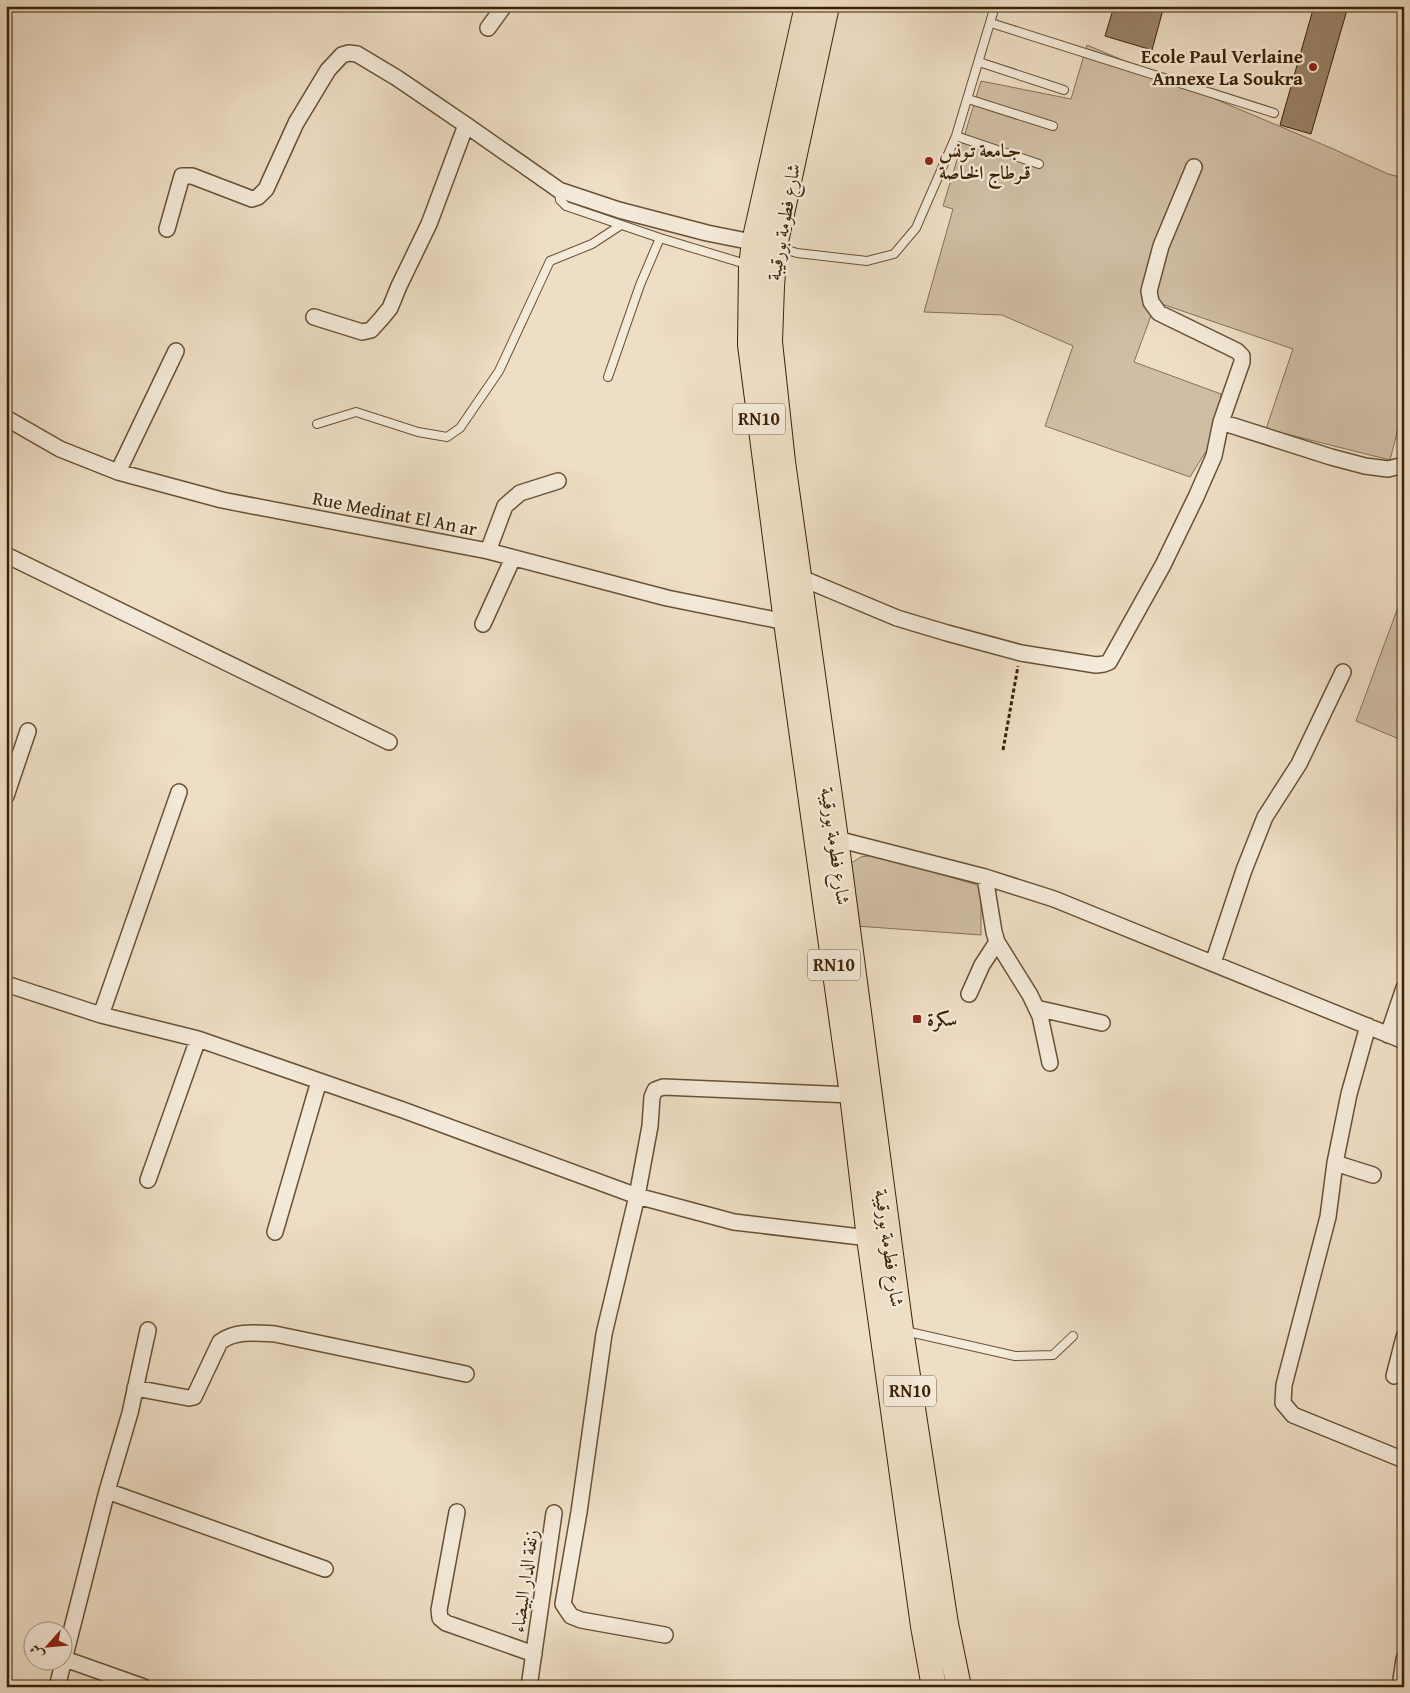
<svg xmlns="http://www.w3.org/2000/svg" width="1410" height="1693" font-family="'Gentium Book Plus',Amiri,serif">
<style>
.green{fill:#d0bea4;stroke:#867054}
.building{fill:#998469;stroke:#3c2205}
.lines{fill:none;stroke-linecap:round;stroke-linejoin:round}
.lane-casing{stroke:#685135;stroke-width:10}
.street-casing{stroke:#685135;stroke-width:18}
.primary-casing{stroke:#3c2205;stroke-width:26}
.path{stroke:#3c2205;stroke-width:3;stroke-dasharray:4 2.5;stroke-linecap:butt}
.lane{stroke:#f4ead9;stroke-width:8}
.street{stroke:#f4ead9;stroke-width:15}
.primary{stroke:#eedec5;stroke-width:24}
.poi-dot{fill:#8f2418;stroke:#f4ead9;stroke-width:2}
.labels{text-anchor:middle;stroke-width:4.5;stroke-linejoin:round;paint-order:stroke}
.shield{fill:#f4ead9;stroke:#735e45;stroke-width:1}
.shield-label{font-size:18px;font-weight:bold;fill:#3c2205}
.poi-label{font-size:19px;font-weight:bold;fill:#3c2205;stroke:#f4ead9;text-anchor:start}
.street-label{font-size:19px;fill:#3c2205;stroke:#f4ead9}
</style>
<rect width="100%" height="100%" fill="#eedec5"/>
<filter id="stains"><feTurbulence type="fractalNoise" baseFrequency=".004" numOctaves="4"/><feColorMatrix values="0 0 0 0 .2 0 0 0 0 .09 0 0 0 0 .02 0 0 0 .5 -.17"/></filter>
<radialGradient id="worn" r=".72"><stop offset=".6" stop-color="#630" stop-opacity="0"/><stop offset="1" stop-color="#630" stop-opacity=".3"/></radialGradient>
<!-- green -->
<path class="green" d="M1087 45 1331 148 1388 174 1404 178V406L1390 460 1266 429 1293 349 1156 302 1134 362 1221 394 1218 432 1190 477 1045 426 1073 346 1002 315 924 312 953 209 943 206 981 81 1071 99Z
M1404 591V741L1356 721Z
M874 855 981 886V935L856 926 848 865 861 857Z"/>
<!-- building -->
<path class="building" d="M1114 6H1164L1152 50 1105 36Z
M1314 6H1336L1347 10 1311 134 1280 125Z"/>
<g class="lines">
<defs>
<path id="lane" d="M991 23 1274 113
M979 62 1064 90
M968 99 1053 126
M956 136 1039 164
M559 190 560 200 566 206 660 238 640 285 608 377
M660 238 749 265
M778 247 797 253 867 261 894 254 916 228 956 136 995 6
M317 424 356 412 418 432 447 437 460 428 499 371 550 261 592 244 621 225
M905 1331 1015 1356 1053 1355 1073 1336"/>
<path id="street" d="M488 28 504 6
M167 229 182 176H192L252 199 258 197 266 189 296 123 328 70 342 55 349 53 357 54 397 78 466 125 559 190 619 210 707 233 762 244
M314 317 362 332 371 330 381 319 390 308 399 286 429 224 466 125
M6 418 60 449 118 472 222 500 488 551 667 598 786 622
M1221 422 1331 457 1365 466 1388 469 1404 465
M118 472 176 351
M488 551 505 506 520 493 558 481
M6 555 389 742
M799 577 897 618 947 633 1021 653 1096 665 1104 664 1109 662 1163 565 1196 497 1214 456 1221 422 1242 362V356L1237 351 1159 313 1151 302 1149 291 1161 246 1194 167
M483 624 513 558
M6 796 28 731
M829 837 985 877 1054 899 1404 1041
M997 942 1030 995 1040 1016 1050 1063
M1213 963 1244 870 1265 817 1299 764 1343 672
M6 984 101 1015 198 1039 403 1110 637 1196 734 1222 869 1238
M969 994 982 965 997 942 994 932 985 877
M1036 1008 1102 1023
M101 1015 179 792
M1368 1026 1349 1094 1335 1163 1328 1217 1284 1385 1283 1403 1293 1415 1404 1460
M1388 1035 1404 988
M1335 1163 1373 1175
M148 1180 198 1039
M275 1232 319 1081
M1394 1376 1404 1337
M135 1388 189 1398 194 1397 220 1342C236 1330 256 1333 275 1334L466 1374
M107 1491 325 1569
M457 1512 439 1610 440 1618 446 1623 534 1654
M665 1635 581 1620 571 1616 563 1604 579 1512 604 1334 637 1196 650 1126 652 1097 655 1090 663 1087 852 1095
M65 1659 144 1687
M57 1687 107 1491 130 1413 148 1330
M529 1687 554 1513
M1400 1687 1404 1659"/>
<path id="primary" d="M807 6 754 242 751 266 750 345 786 622 852 1095 869 1238 923 1626 934 1687
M827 6 775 246 772 286 770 342 783 462 836 839 901 1330 946 1624 959 1687"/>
</defs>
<!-- lane casing -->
<use href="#lane" class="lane-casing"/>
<!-- street casing -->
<use href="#street" class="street-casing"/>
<!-- primary casing -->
<use href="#primary" class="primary-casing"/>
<!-- path -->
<path class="path" d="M1003 750 1018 666"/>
<!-- lane -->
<use href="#lane" class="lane"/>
<!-- street -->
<use href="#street" class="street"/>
<!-- primary -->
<use href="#primary" class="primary"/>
</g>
<!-- markers -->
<g class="poi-dot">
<circle cx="1313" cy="67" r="5"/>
<circle cx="929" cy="161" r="5"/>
<rect x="912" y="1014" width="10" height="10" rx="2.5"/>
</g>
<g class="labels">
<!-- shield labels -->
<g class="shield">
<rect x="733" y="403.5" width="52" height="31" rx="4"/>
<rect x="808" y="949.5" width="52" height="31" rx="4"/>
<rect x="884" y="1375.5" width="52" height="31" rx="4"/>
</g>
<g class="shield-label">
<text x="759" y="425">RN10</text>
<text x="834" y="971">RN10</text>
<text x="910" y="1397">RN10</text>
</g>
<!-- poi labels -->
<g class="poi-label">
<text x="1303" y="63" text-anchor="end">Ecole Paul Verlaine<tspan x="1303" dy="22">Annexe La Soukra</tspan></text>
<text x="939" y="157">جـامعة تـونس<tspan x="939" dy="22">قـرطاج الخـاصة</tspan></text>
<text x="927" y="1026">سكرة</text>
</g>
<!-- street labels -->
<g class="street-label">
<text transform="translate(783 222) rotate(-80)" y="7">شارع فطومة بورقيبة</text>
<text transform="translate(395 513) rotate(11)" y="7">Rue Medinat El An ar</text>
<text transform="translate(836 846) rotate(82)" y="7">شارع فطومة بورقيبة</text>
<text transform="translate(890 1248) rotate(82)" y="7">شارع فطومة بورقيبة</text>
<text transform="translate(524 1581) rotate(-82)" y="7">زنقة الدار البيضاء</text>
</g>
</g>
<!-- margin -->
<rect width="1410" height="1693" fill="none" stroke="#eedec5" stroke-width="25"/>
<rect x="8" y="8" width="1395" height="1678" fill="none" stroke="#3c2205" stroke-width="2.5"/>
<rect x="12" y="12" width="1385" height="1668" fill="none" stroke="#3c2205"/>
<!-- north arrow -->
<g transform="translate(48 1646) rotate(243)"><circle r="24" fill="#f4ead9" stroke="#aa9a84"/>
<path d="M0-4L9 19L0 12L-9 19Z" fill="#8f2418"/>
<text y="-8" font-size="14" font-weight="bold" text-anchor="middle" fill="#3c2205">ش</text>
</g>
<rect width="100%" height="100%" filter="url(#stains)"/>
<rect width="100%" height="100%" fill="url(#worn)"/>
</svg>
